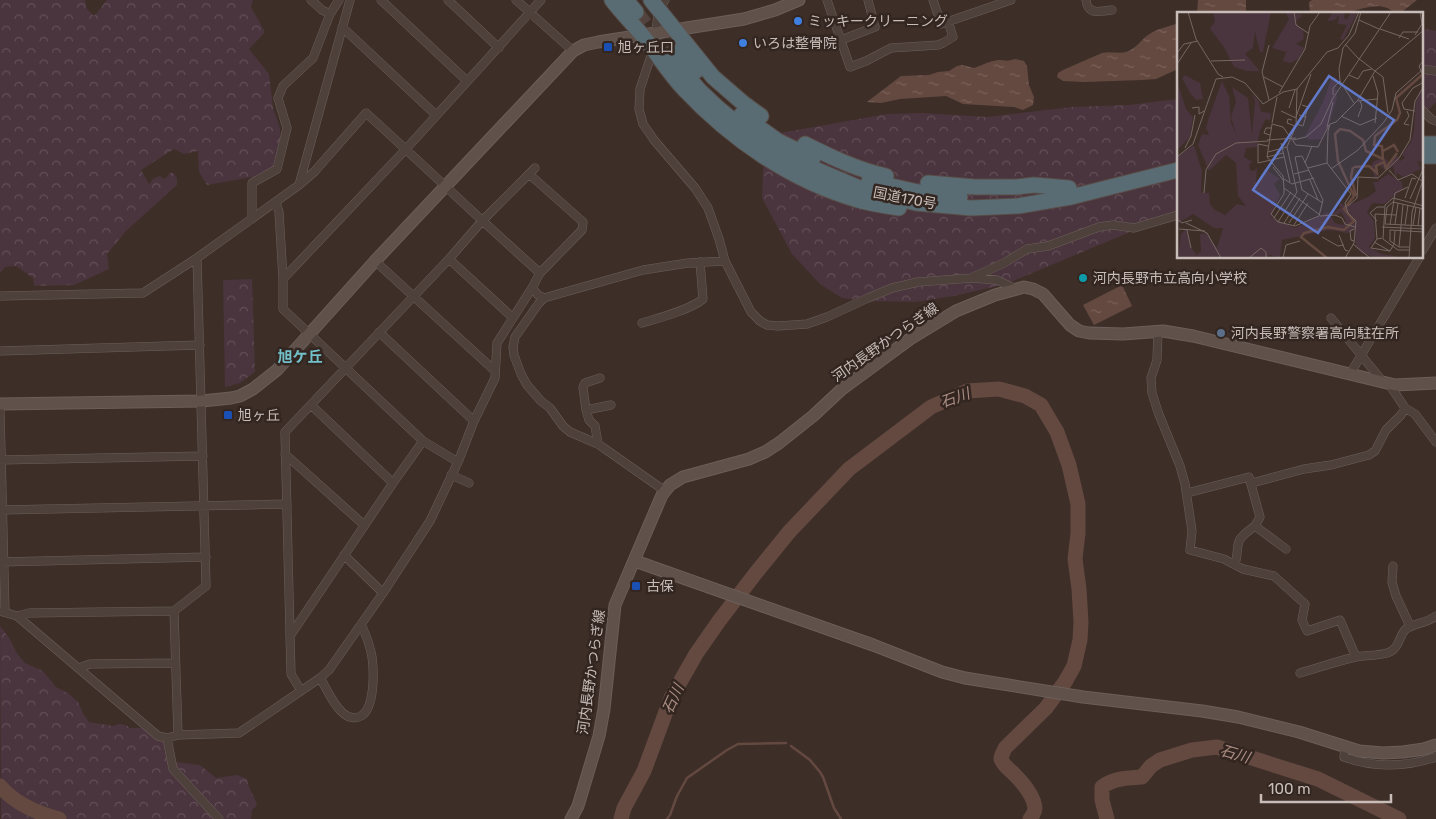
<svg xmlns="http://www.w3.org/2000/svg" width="1436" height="819" font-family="Rubik,'Noto Sans JP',sans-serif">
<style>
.forest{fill:url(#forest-crowns)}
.water{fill:url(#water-ripples)}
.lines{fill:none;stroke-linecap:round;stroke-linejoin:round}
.stream{stroke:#644940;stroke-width:2.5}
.river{stroke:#644940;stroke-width:15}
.highway-tunnel{stroke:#52433e;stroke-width:15;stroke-dasharray:15 8;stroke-linecap:butt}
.street-casing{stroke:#6b5f5a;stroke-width:9}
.secondary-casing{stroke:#6b5f5a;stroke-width:13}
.highway-casing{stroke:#584c47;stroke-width:17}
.street{stroke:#4e413c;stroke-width:8}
.secondary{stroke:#60514b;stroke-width:11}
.highway{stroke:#5a6c73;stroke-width:15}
.shop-dot{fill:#3f7fe0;stroke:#332621;stroke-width:2}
.transit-dot{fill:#1a4fb4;stroke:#332621;stroke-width:2}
.culture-dot{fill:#0f9aa8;stroke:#332621;stroke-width:2}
.service-dot{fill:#5c6f8a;stroke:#332621;stroke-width:2}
.labels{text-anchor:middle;stroke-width:5;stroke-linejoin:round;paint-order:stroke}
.poi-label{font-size:14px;fill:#c8bdb8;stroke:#332621;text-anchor:start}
.street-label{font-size:14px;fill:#c8bdb8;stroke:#332621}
.neighbourhood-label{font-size:15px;font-weight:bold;fill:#72c0c9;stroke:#332621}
.water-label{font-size:15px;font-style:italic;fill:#ac8e84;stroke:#332621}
.inset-river{fill:none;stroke:#644940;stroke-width:2.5}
.inset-road{fill:none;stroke:#756762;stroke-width:1}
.view{fill:#617acb;fill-opacity:0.15;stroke:#617acb;stroke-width:2.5}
.inset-edge{fill:none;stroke:#c8bdb8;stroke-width:2.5}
</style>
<defs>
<pattern id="forest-crowns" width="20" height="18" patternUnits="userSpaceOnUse" patternTransform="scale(1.25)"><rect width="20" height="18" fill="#4a343d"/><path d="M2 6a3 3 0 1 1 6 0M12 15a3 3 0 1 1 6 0" fill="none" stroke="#634f57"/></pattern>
<pattern id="water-ripples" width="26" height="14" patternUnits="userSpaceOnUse" patternTransform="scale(1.25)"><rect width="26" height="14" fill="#644940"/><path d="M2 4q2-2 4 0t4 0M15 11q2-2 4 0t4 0" fill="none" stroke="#79615a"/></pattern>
</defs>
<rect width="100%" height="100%" fill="#3d2e28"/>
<!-- forest -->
<path class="forest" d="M0 0H85L87 9 94 16 107 0H253L251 7 265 32 249 49 269 74 273 108 280 128 281 145 275 166 257 176 207 185 199 172 198 151 184 154 174 149 141 170 149 184 153 179 159 176 165 179 170 173H174L177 178V185L127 230 107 254 109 269 74 285 34 286 33 278 16 266 5 267 0 273Z
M1426 29 1436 31V102L1422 116V30Z
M1178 99V220L1130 232 1006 284 954 296 915 302 867 301 842 298 820 284 792 254 762 198 763 172 765 150 774 134 887 114 924 113 986 117 1072 107 1128 105Z
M252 279 255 372 240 383 225 387 223 280Z
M0 626 10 639 16 652 25 663 43 671 56 687 68 693 78 702 84 715 89 722 113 726 119 724 126 725 130 728H142L158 740 164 741 168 761 200 765 216 778 237 775 247 779C249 791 254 794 257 805L252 810 251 819H1Z"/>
<!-- water -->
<path class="water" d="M1198 0H1246V14H1195L1197 12Z
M1312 0H1417L1399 14H1395C1384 0 1364 8 1346 13 1336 16 1320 14 1310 14L1309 2Z
M1178 23V69L1156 79 1142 80 1083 82 1063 81 1057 77 1058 73 1063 70 1102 53C1110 51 1118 54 1126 52 1136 49 1141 40 1148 35 1157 28 1169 27 1178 23Z
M1015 59 1024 61 1027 66 1029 85 1034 97 1033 105 1023 110 1014 107 963 104 946 96 900 99 881 103 867 102 901 76 929 75 938 72 949 71 957 66 962 65 974 68C982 65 990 61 998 60 1005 60 1007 62 1015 59Z
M1122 285 1132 306 1094 325 1083 305Z"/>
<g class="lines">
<!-- stream -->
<path class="stream" d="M791 746 810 760 820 772 823 777 834 808 841 819
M667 819 670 815 677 796 687 778 727 750 738 744 786 743"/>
<!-- river -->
<path class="river" d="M0 786C15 804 37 813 59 819
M621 819 624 808 644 771 671 698 696 654 719 621 755 574 789 532 849 469 931 407 967 391 999 389 1025 396 1041 405 1057 432 1069 465 1078 504V533L1075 559 1079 589 1081 622 1080 640 1074 666 1065 682 1046 708 1005 748C1004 751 1001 755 1001 759 1003 765 1010 770 1014 774 1022 782 1034 796 1035 808 1035 813 1032 816 1030 819
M1107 819 1102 800V787C1114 778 1127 778 1142 777L1151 766 1160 760 1192 750 1217 747 1318 779 1399 819"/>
<!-- highway-tunnel -->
<path class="highway-tunnel" d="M636 12 672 59"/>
<defs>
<path id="street" d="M311 0 322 10 330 14 339 0
M381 0 467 81
M448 0 499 48
M516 0 573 51
M827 0 850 67 866 61 891 48 938 45 943 43 953 37 948 21
M933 0 941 24 1011 0
M1086 0C1088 16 1100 11 1112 10
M342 27 436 115
M655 36 659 10 665 0
M841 40 875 27 868 0
M653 50 640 89 639 109 643 124 654 140 695 188 708 208 719 239 725 261 751 312 760 321 767 325 778 326 807 324 827 317 868 298 892 288 918 282 972 278 997 280 1016 289
M1422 69 1436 71
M1422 110 1431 119 1436 121
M299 185 314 172 366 113C425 166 481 221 540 273
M276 202 279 212 283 279V309L423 441 458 462
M252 219V183L277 169 287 128 278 98 283 86 313 58 330 14
M1422 251 1436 228
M449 259 512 317
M375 261 495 371
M973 277 1004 263 1027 249 1048 246 1099 227 1113 225 1134 228 1178 215
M283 279 406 149 541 0
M532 288 538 295 544 298 643 270 688 263 725 261
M0 296 143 293 197 258 299 185 350 0
M544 298 539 303 515 337 513 347 514 355 521 374 527 385 541 401 550 408 563 426 570 432 598 444 665 491
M1331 318 1383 382
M642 323C659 318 690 310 703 299L700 262
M1158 331 1157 360 1151 378 1152 393 1158 412 1180 466 1185 484 1192 531 1190 550 1224 559 1243 569 1274 576 1305 604 1302 620 1307 631 1340 620 1356 657
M379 332 474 421
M0 351 200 345
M1350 374 1419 258
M1389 384 1405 408 1415 414 1436 442
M311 405 393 483
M586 410 611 405
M0 411 5 612
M598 444 595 426 589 420 586 410 583 387 585 383 600 378
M285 454 364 525
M0 460 203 456
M451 475 469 483
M1252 483 1304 469 1331 465 1369 455 1375 451 1386 430 1401 415 1405 408
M1187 493 1249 477 1260 517 1255 526 1286 549
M0 510 287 504
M344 555 383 593
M0 562 206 557
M1235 565C1241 542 1231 543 1255 526
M1393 566 1392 582 1396 596 1410 626
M0 611 17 616 158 736 167 738 178 735 239 733 320 678 329 670 383 593 430 521 458 462 474 421 495 378 497 343 532 288 540 273 582 230 583 222 529 174
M17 616 29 613 174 611
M290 636 393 483 423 441
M79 668 90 664 175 663
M1300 673C1318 668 1337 661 1356 657 1366 655 1377 656 1387 653 1399 650 1399 636 1405 630 1411 624 1427 623 1436 616
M320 678C327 689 333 705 343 713 348 718 356 719 361 716 375 708 374 671 372 657 370 645 366 635 361 624
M301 691 291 674 285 432 449 259 482 221 535 168
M178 735 174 611 206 586 197 258
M167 738 173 769 219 819
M1345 746 1344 757C1374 768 1406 767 1436 757"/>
<path id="secondary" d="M0 404 202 401 231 398 240 396 253 389 277 370 375 261 573 51 584 45 598 42 744 19 775 10 799 0
M635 561 873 645 942 672 965 678 1083 697 1202 711 1238 717 1299 732 1359 751 1383 753 1403 752 1424 749 1436 745
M571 819 578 806 599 736 604 709 615 605 662 495 670 485 683 477 749 459 765 452 779 443 813 416 842 389 910 339 956 311 995 295 1024 287 1033 289 1043 294 1070 325 1079 331 1089 333 1123 334 1163 331 1193 336 1395 385 1436 383"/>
<path id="highway" d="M612 0C621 12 632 23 642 35 656 52 668 72 684 89 731 139 791 181 858 200 871 204 885 206 899 208
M626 0 636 12
M651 0 713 77 743 103 761 116
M679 51 696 71
M672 59 700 91 717 107 753 137 775 152 864 190 916 203 971 208 1018 206 1071 197 1178 170
M741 115 778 141 813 158
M805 144C831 157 858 170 886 176
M1422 144H1436
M1422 156H1436
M869 181 918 192 960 197
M928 183 975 187H1016L1034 185 1069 188"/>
</defs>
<!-- street casing -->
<use href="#street" class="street-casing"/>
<!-- secondary casing -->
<use href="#secondary" class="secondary-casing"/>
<!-- highway casing -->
<use href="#highway" class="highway-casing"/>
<!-- street -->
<use href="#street" class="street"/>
<!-- secondary -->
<use href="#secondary" class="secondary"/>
<!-- highway -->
<use href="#highway" class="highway"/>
</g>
<!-- markers -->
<g class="shop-dot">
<circle cx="798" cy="21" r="5"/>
<circle cx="743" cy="43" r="5"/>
</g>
<g class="transit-dot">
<rect x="603" y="42" width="10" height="10" rx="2.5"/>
<rect x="223" y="410" width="10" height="10" rx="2.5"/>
<rect x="631" y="581" width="10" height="10" rx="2.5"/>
</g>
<circle class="culture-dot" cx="1083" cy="278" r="5"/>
<circle class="service-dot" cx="1221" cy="333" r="5"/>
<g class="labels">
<!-- poi labels -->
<g class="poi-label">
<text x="808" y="26">ミッキークリーニング</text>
<text x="753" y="48">いろは整骨院</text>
<text x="618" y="52">旭ヶ丘口</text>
<text x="1093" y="283">河内長野市立高向小学校</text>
<text x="1231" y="338">河内長野警察署高向駐在所</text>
<text x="238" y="420">旭ヶ丘</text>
<text x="646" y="591">古保</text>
</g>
<!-- street labels -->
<g class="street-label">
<text transform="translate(905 198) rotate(11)" y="5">国道170号</text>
<text transform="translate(885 342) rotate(-35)" y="5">河内長野かつらぎ線</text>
<text transform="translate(591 672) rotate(-82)" y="5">河内長野かつらぎ線</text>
</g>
<!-- neighbourhood labels -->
<g class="neighbourhood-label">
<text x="300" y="362">旭ケ丘</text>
</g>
<!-- water labels -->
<g class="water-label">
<text transform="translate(955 398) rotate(-20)" y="5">石川</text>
<text transform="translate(673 699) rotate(-65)" y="5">石川</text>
<text transform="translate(1235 754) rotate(16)" y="5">石川</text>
</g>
</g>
<!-- overview -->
<g transform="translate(1177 12)">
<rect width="246" height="246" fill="#3d2e28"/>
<path d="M36 0H94L86 40H83L78 20 76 36 68 42 83 59H70L57 55 47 35 33 17 38 9ZM108 0 126 3 118 10 126 19 127 27 119 32 128 36 121 47 113 51 106 49 109 40 95 36 112 7ZM156 0 168 1 167 6 170 8 174 0H181L166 28 163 27 170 13 161 12 162 3 158 8 150 9ZM8 63 23 71 26 87 19 88 13 81 5 66ZM159 65 160 85 152 113 144 127 132 128 128 124 146 90 154 67ZM0 69 9 97 16 105 13 125 1 137ZM45 69 52 84 54 110 59 123 54 105 59 90 55 75 71 86 75 122 78 89 75 81 82 90 84 100 94 101 93 109 89 107 83 118 80 135 69 136 67 145 76 150 72 152 73 158 77 159 80 155 79 172 88 157 103 167 97 172 103 183 94 205 118 216 151 200 158 211 166 213 169 209 164 200 160 203 156 201 163 196V191L170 194 191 185 199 179 196 170H200L211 162 225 170 226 177 207 192 196 191 193 194 190 200 197 209 198 226 192 235 204 242 218 244 217 246H200L184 241 179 234 178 218 170 221 153 218 105 228 103 246 93 243 87 246H1L4 222 9 217 14 236 20 243 24 239 23 222 29 221 40 236 46 216H37L16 202 0 212V145L17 133 25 159 24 180 32 181 33 192 38 198 48 203 60 192 69 194 61 184 59 151 49 143 32 159 21 133 25 122 32 123 29 116 31 108ZM246 75V150L240 149 244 157 226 165 220 161 219 166 216 154 209 159 203 153 200 154 201 166H198L194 154 197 149 207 146 213 151 220 143 223 149 228 146 225 142 234 130 237 119 239 89Z" fill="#4a343d"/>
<path class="inset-river" d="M206 139 217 133 221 140M176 155 174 165 179 184M177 155 192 154 200 161 199 154 207 150 209 156 220 141M150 246 124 225 127 221 151 215 167 218 177 209 167 197 177 184 161 149 158 122 163 117 173 119 186 128 189 139 206 147 205 134 197 133 198 124 220 108 223 101 219 86 246 62"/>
<path class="inset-road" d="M11 0 19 27 41 62 46 65M117 0 119 13 131 21M182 8 202 17M203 17 232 27M238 23 245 12 243 0M222 26 226 20H241M168 32 181 46M92 33 85 60 92 88M0 41 7 32 21 29M247 48 242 54 247 66M34 49 68 48M0 52 14 31M172 63 181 67 186 59 195 57M196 64 201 81 198 111M87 65 106 75M102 81 128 37 133 14 143 0M156 83V76L163 69M181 89 200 87M177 91 163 69 162 57 166 36 178 21 184 0M225 91 236 76 247 70M225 91 227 97 238 99M15 96 22 95V102L27 99M112 96 118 78M104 99 119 106M230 99 232 104 227 112 232 113M211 101 206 65 198 59 247 18M122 103 128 105 131 95 125 93M164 104 183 113 200 106M119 105 134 62M181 105 185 94 183 89M115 108 111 107 110 111 118 114M95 111 100 85M119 112 126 114 129 104M150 115 156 90M93 123 87 121 89 116H95M90 128 119 126M116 128 129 125 144 112 156 86 214 0M104 131 113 170M91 134 81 132V151L107 145M8 136 14 124 18 103M91 140 110 135M0 145 16 132 39 67 55 65 68 71 86 92 106 80 120 77 150 40 161 36 172 23 182 0M90 145 106 141M118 145 125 144 146 188 142 204 118 214 101 210 94 202 107 182V176L106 164 90 145 95 112 106 115 119 133 141 135 152 113M118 145 125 178 146 191M128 151 135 134M96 155 107 169M131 156 150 151M154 157 181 138 207 110 215 98 219 81 245 58M212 158 221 168 235 162 245 169M117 162 132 158M107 167 115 172 137 166M133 168 141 188M107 176 143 203M27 181 29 158 39 142 59 131 91 129M228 186 235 166 239 167M233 187 247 155M216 190 210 195 208 212 247 214M216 190 247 197M171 194 180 186 181 165 201 166 222 146 233 128 238 89 247 74M143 204 158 203 165 206 168 212 178 215M97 206 114 180M0 207 5 211 15 208M200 209 193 201 200 195H207M101 210 120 180 110 135 119 114 120 77M9 211 30 221 44 246M107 211 123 186M112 211 131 182M218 212 221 191M117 213 131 191M213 213 218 181 231 175M228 213 231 193M236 213 239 195M241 214 243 196M205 215 247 217M2 217 28 219M177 217 173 219 174 228 177 229M10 218 14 236M162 223 168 238 171 239M145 225 161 234 167 233M205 226 200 227 194 236 213 239M200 227 198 202 219 203M197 230 213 239M176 232 193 246M222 235 226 192M232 235H222L213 229V218L247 220M232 238H221L206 227 208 193 216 186 247 194M213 239 217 232 218 219M72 246 84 236 89 240V246M106 246 109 233 123 229M168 246 177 231 179 209 171 201 168 191 174 182 150 151 151 119 153 112 159 110 181 88 198 59 181 46M232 246 235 200 247 165"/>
<path class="view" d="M152 64 217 108 141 221 76 178Z"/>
<rect width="246" height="246" class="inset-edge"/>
</g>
<!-- scale -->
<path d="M1261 794v8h130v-8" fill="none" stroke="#c8bdb8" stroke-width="2.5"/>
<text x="1268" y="794" font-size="15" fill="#c8bdb8" stroke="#332621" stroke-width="4" paint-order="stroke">100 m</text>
</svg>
